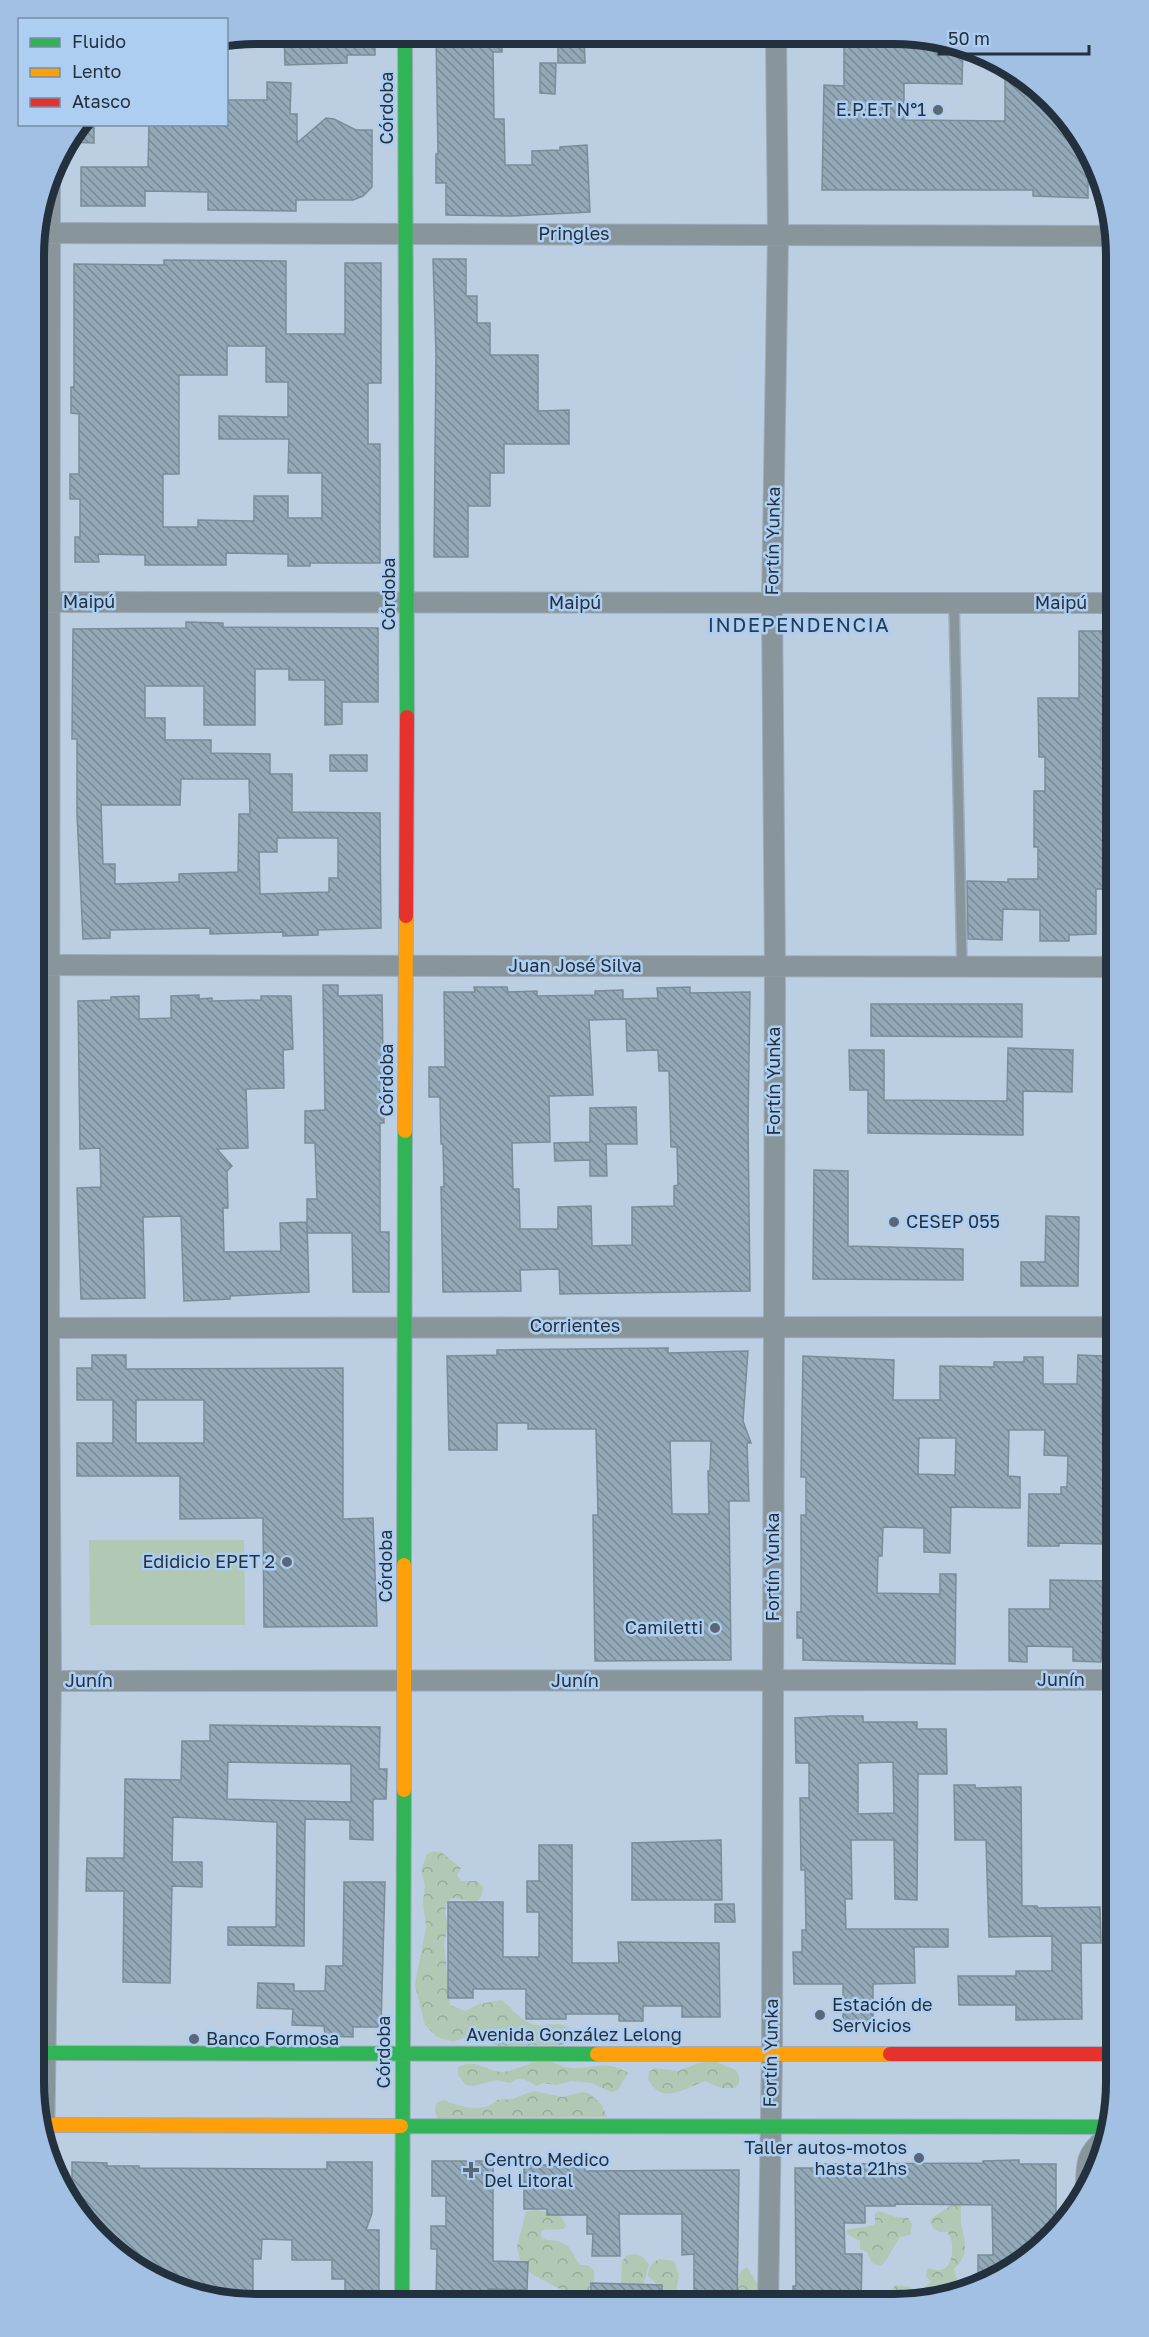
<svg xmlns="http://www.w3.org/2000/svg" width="1149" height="2337" font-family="'Golos Text',sans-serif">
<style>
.forest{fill:url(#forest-crowns)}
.pitch{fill:#b0c8b4}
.building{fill:url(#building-back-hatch);stroke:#7b8c99;stroke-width:1.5;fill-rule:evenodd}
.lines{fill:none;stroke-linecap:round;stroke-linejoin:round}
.lane-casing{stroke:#9dabbb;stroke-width:12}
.street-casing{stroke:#9dabbb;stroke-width:22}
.fast-casing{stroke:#9dabbb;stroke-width:16}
.slow-casing{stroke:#9dabbb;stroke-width:16}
.jam-casing{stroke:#9dabbb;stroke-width:16}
.lane{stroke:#88959b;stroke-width:9}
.street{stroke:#88959b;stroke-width:20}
.fast{stroke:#30b455;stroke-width:14}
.slow{stroke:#ff9f0a;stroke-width:14}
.jam{stroke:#e5322d;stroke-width:14}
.poi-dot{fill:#596777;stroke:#adcdf1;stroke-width:2}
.labels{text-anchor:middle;stroke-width:5;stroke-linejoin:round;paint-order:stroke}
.street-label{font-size:18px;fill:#23303e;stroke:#adcdf1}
.poi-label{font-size:18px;fill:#23303e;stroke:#adcdf1;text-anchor:end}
.neighbourhood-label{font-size:20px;letter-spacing:1.5px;fill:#213c59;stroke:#adcdf1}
.rim{fill:none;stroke:#23303e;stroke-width:8}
</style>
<defs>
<pattern id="forest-crowns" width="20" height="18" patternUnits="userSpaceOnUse" patternTransform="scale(1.5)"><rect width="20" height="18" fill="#b0c8b4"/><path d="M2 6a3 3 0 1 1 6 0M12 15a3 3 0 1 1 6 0" fill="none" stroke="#97ac9c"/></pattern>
<pattern id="building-back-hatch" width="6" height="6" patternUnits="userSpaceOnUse" patternTransform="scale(1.5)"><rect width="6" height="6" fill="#94a9b8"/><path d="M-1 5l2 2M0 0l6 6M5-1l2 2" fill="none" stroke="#788a97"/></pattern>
</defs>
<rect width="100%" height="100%" fill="#bccee2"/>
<!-- forest -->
<path class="forest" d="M434 1851 442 1853 461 1868 457 1875 461 1881H477L483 1887 482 1895 477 1902 452 1898 446 1904 445 1912 448 1927 444 1943 450 2005 465 2011 479 2004 502 2000C511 2008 521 2020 532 2024 546 2029 560 2018 572 2031L563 2045 499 2046 468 2036 453 2042 437 2037 425 2025 415 1985 426 1927 423 1902 425 1886 421 1870 427 1854Z
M543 2059C552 2061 562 2067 571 2068 593 2070 605 2059 628 2073L618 2090 611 2092 592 2083 571 2081 557 2085 543 2083 536 2086C526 2080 521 2075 510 2083L496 2080 474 2086 466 2085 458 2075V2067C474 2058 485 2070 501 2072 509 2073 534 2061 543 2059Z
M714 2061 736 2070 739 2077V2084L735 2088H721L705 2081C693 2085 671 2099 658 2091 654 2089 651 2083 648 2080L649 2072 655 2068 678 2071 699 2063Z
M534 2091 562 2097 583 2092 590 2094 601 2104 607 2117 437 2118 435 2110 436 2103 443 2100C461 2106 482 2115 497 2100L512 2099Z
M961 2203C961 2211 960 2220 962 2228 966 2245 968 2256 954 2269L958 2285 950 2295 923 2299V2289L931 2282 926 2276 927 2269C931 2268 936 2271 941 2270 955 2266 955 2240 947 2232H940L933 2228 930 2221 932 2218 953 2204Z
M535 2210 559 2214 566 2225 564 2229 542 2230 541 2237 546 2240 559 2241 568 2246 580 2265H587L594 2270V2280L589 2291V2303H571L565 2298 564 2291 530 2273 520 2261 517 2246 526 2212Z
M879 2211 896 2217 908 2218 912 2224 910 2235 900 2237C893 2246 889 2260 880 2266L872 2263 867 2252 860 2249V2241L847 2234 846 2230 875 2225V2213Z
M635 2254 643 2257 649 2265 638 2303H620L622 2261 627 2255Z
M659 2259 674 2261 679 2275 676 2293 680 2300 679 2303H662L660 2287 648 2276C649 2267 651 2263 659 2259Z
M747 2267 769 2304H738V2277L741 2271Z
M896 2285 910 2287 915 2292C911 2304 900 2304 889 2304L891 2290Z"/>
<!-- pitch -->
<path class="pitch" d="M89 1540H244L245 1625H90Z"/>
<!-- building -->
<path class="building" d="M284 34H375V55H347V63L285 65Z
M436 35H502V52H493L494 119H504L505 165H532V151L560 150V147L587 145 590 212 512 216 446 215V183H436V154H438Z
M558 35H584L585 63H558Z
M844 37H936L963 46 962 84 904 83V120L1005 121V65L1040 89 1079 132 1088 151V198L1033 196V190H822L824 85 844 86Z
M540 63H556L555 94 540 93Z
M267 82 291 83 290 114H297V143L326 118 334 119 356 130H372V187L363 196 353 200H296V211L208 210V192L145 191V206H81V167H148L149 124H226V100H267Z
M81 124H94V143L67 142Z
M433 259H466V296H477V323H490V355H538V411L569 410V444H504V473H490V506H468V557H434L436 354Z
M164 260 286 261V334H345V263H381V383H368V444H380V563H310V566H288V554L226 553V565H145V555L98 554 99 562H75V537H80V499H70V474H79V414L71 413V387H74V264L164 265ZM227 346H266V382H288V417L219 416V439H289L288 473H322V518H288V496H254V521L198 520V527H163V474H179V375H227Z
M186 622 223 623V627L378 628V702H342V724L325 725V680H289V669H255V725H204V686H145V718H165V740H211V753L270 754V774H292V812L380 813 381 928 318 930V935L283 936V932L210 934V928L110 930V938L83 939 77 814V739H72L73 629 186 628ZM181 779H249L250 814H239L238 872 179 874V882L115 884V864H103L101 805H180ZM277 838H338V878H329V892L260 894 259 852H277Z
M1079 631H1116V694H1107V728H1101V759H1112L1113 788H1105V849H1109V889H1096V934L1069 935V941H1040V910L1003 909 1002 940 968 939 967 881 1008 882V879H1038V847H1034V791H1045V757H1039L1038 698H1079Z
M330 755H367V771H330Z
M323 985H338V996L382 995 384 1123H380V1232H389V1292H353L352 1233H307V1199H317L315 1143H305V1111L325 1110Z
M474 987H507L508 992 537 991V996L595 995V991L623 990V999L658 998 657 988 690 987V993L750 992 748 1125 750 1291 560 1294 559 1269 520 1270 521 1291 443 1292 441 1187H444L443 1144H441L440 1097H429V1067H445L444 992H475ZM626 1019 627 1051 658 1050 659 1071H669L671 1147H677L678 1185 674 1186V1206L632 1207V1245L592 1246 591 1206 558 1207V1229H520L519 1189H513L512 1143 550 1142 549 1096 593 1095 589 1020Z
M199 995V999L212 998V1001L261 1000V996H291L293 1049 283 1050 284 1088 246 1089 248 1148 217 1149 232 1166 227 1171 228 1208H223L224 1252 281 1251 280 1223 307 1222 309 1292 230 1296V1299L184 1301 181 1216 143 1217 145 1298 81 1299 77 1188 101 1187 100 1148 80 1149 78 1001 111 1000V997L139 996V1019L171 1018V996Z
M871 1004H1022V1037L871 1036Z
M1008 1048 1073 1050 1072 1092 1023 1091V1135L868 1133V1090H850L849 1050H884V1100L1007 1101Z
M636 1107 637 1144H606L607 1176H590V1160L555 1161 554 1143 590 1142V1108Z
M814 1170 848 1171V1246L963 1249V1280L813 1279Z
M1046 1216 1079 1217 1078 1286H1021V1262H1045Z
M668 1348V1353L748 1351 743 1421 751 1443H747L749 1501H729L731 1660 595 1661 593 1515H598L596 1429H528V1423H497V1450H449L447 1356 497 1355V1350ZM670 1441H711L710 1471H708L709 1514H672Z
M92 1355H126V1369L343 1368V1519L373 1518 377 1626 264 1627 263 1518 180 1519V1476H77V1443H113V1400H77V1368H92ZM136 1400H204V1443H136Z
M1078 1355 1103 1356 1102 1422H1104V1438H1110V1487H1107L1106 1544 1059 1543V1546H1028L1029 1494H1061V1487H1067L1068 1456 1044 1455 1045 1430H1009L1008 1476 1020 1477V1508L951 1507 950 1553 924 1552V1528L883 1527 882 1556H878L877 1593 940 1594V1574H956L955 1664 803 1660V1638H797V1612H801V1515H806V1477H801L803 1356 894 1360 893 1400H940V1366L994 1367V1362H1024V1357H1043V1384H1077ZM919 1438H956L955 1475 918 1474Z
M1050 1580 1107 1581 1106 1642H1102L1101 1662 1073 1661V1647L1027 1646V1662L1009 1661V1609H1050Z
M832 1716H863V1722H917V1729H946L947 1774H918L917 1900 895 1899 894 1840H851L852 1899H845L846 1929H948V1947H914L915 1983 873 1984V2024H843V1984H794L793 1952H802V1930H806L805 1870H801L800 1798H809V1763H796L795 1718ZM893 1762 894 1813 858 1814V1763Z
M210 1725 380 1727 379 1769H387L386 1799H373V1840L350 1839V1820L305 1819 304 1946 228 1945V1927H276L277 1822 173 1817 172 1862H202V1887L172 1886 170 1983 123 1982 124 1891H86L87 1858H124L125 1779 181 1780 182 1741H210ZM228 1762 351 1764V1802L227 1799Z
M954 1785H975V1788L1021 1787 1022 1906H1037L1038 1908 1100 1907 1101 1943H1081L1082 2019 1016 2020V2005H959L958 1976H1016V1971H1052V1936L989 1937 986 1840H955Z
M721 1840 722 1900H632V1843Z
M539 1845H572V1963H619L618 1942 719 1943 720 2017H682V2006H643V2021H619V2014H566V2019H526V1989H473V1998H448V1902H503V1957H539V1912H527V1881H539Z
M344 1882H385L381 2027H353V2037L325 2036 324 2026 292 2025 293 2009 257 2008 258 1983 294 1984V1991H325L326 1966H343Z
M715 1904H734L735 1922H715Z
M1019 2160V2164H1056V2220H1052V2234L1017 2266 978 2286V2255H993L992 2205 895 2204V2206H865V2223H844L845 2254H862L861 2304H793V2286H796L795 2168H824V2164L983 2163V2161Z
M432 2161H493V2261L528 2262 527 2290 488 2289V2303H436L437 2249H431V2226H446V2196H432Z
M72 2162 107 2163V2166H139V2168L293 2169H327V2162H372V2213L366 2230H379V2302H345V2279H332V2260H292V2240L262 2239 261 2259H253V2302H226L170 2287 109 2249 72 2207Z
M585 2163V2171L739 2170 737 2304 697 2303V2289H694V2254L682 2255V2214H619L620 2256H592L593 2234H587V2215H547V2209H524V2166Z
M591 2283 662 2285V2303H591Z"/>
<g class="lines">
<defs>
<path id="lane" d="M954 603 962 967"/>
<path id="street" d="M35 233 1113 236
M34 602 1116 603
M34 965 1116 967
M34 1328 1116 1327
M33 1681 1116 1680
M44 2149 51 1681 49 1328 50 177
M1086 2188C1086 2164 1086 2153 1106 2138
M768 2304 772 2054 775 967 772 603 778 235 776 36"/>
<path id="fast" d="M405 34 407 717
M404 1565 405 1131
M33 2053 597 2054
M401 2126 1108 2127
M402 2303 404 1790"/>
<path id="slow" d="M405 1131 406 916
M404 1790V1565
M597 2054H890
M40 2125 401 2126"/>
<path id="jam" d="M406 916 407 717
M890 2054H1116"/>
</defs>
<!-- lane casing -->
<use href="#lane" class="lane-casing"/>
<!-- street casing -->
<use href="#street" class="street-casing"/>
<!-- fast casing -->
<use href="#fast" class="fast-casing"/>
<!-- slow casing -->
<use href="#slow" class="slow-casing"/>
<!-- jam casing -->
<use href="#jam" class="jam-casing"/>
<!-- lane -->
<use href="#lane" class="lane"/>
<!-- street -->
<use href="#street" class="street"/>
<!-- fast -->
<use href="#fast" class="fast"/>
<!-- slow -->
<use href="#slow" class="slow"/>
<!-- jam -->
<use href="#jam" class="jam"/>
</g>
<!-- markers -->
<g class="poi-dot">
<circle cx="938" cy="110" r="6"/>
<circle cx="894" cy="1222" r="6"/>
<circle cx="287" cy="1562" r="6"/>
<circle cx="715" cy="1628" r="6"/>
<circle cx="820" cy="2015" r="6"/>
<circle cx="194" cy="2039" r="6"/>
<circle cx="919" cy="2158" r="6"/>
<path d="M468 2161h6v6h6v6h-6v6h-6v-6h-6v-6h6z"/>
</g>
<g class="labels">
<!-- street labels -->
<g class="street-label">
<text transform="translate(387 108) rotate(-90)" y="6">Córdoba</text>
<text x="574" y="240">Pringles</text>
<text transform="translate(773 541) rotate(-89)" y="6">Fortín Yunka</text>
<text transform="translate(389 594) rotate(-90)" y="6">Córdoba</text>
<text x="89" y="608">Maipú</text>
<text x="575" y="609">Maipú</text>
<text x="1061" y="609">Maipú</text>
<text x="575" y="972">Juan José Silva</text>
<text transform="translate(387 1080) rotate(-90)" y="6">Córdoba</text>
<text transform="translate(774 1081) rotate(-90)" y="6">Fortín Yunka</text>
<text x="575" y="1332">Corrientes</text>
<text transform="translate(386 1566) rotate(-90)" y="6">Córdoba</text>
<text transform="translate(773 1567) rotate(-90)" y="6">Fortín Yunka</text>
<text x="1061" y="1686">Junín</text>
<text x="89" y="1687">Junín</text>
<text x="575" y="1687">Junín</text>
<text x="574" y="2041">Avenida González Lelong</text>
<text transform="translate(384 2052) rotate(-90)" y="6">Córdoba</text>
<text transform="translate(771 2053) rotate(-89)" y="6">Fortín Yunka</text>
</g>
<!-- poi labels -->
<g class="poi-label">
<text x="926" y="116">E.P.E.T N°1</text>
<text x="906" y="1228" text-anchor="start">CESEP 055</text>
<text x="275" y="1568">Edidicio EPET 2</text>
<text x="703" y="1634">Camiletti</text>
<text x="832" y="2011" text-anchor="start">Estación de<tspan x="832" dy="21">Servicios</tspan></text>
<text x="206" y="2045" text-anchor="start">Banco Formosa</text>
<text x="907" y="2154">Taller autos-motos<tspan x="907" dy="21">hasta 21hs</tspan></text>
<text x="484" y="2166" text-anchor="start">Centro Medico<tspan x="484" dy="21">Del Litoral</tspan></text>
</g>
<!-- neighbourhood labels -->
<g class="neighbourhood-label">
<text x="799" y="632">INDEPENDENCIA</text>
</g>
</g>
<!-- crop -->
<path d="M0 0H1149V2337H0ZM256 44H894A212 212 0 0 1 1106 256V2082A212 212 0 0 1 894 2294H256A212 212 0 0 1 44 2082V256A212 212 0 0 1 256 44Z" fill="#a2c0e3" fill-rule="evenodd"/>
<path class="rim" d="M256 44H894A212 212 0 0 1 1106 256V2082A212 212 0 0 1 894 2294H256A212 212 0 0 1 44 2082V256A212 212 0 0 1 256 44Z"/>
<!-- legend -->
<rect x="18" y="18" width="210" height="108" fill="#adcdf1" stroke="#768ea9" stroke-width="1.5"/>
<rect x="30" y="38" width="30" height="9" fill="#30b455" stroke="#768ea9" stroke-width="1.5"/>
<text x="72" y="48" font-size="18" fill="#23303e">Fluido</text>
<rect x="30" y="68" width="30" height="9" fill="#ff9f0a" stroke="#768ea9" stroke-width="1.5"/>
<text x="72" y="78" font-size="18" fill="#23303e">Lento</text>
<rect x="30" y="98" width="30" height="9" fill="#e5322d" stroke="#768ea9" stroke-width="1.5"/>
<text x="72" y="108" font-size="18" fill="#23303e">Atasco</text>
<!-- scale -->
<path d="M939 45v9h150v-9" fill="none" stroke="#23303e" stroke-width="3"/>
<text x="948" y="45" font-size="18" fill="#23303e" stroke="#adcdf1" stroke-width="4.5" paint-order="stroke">50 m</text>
</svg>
